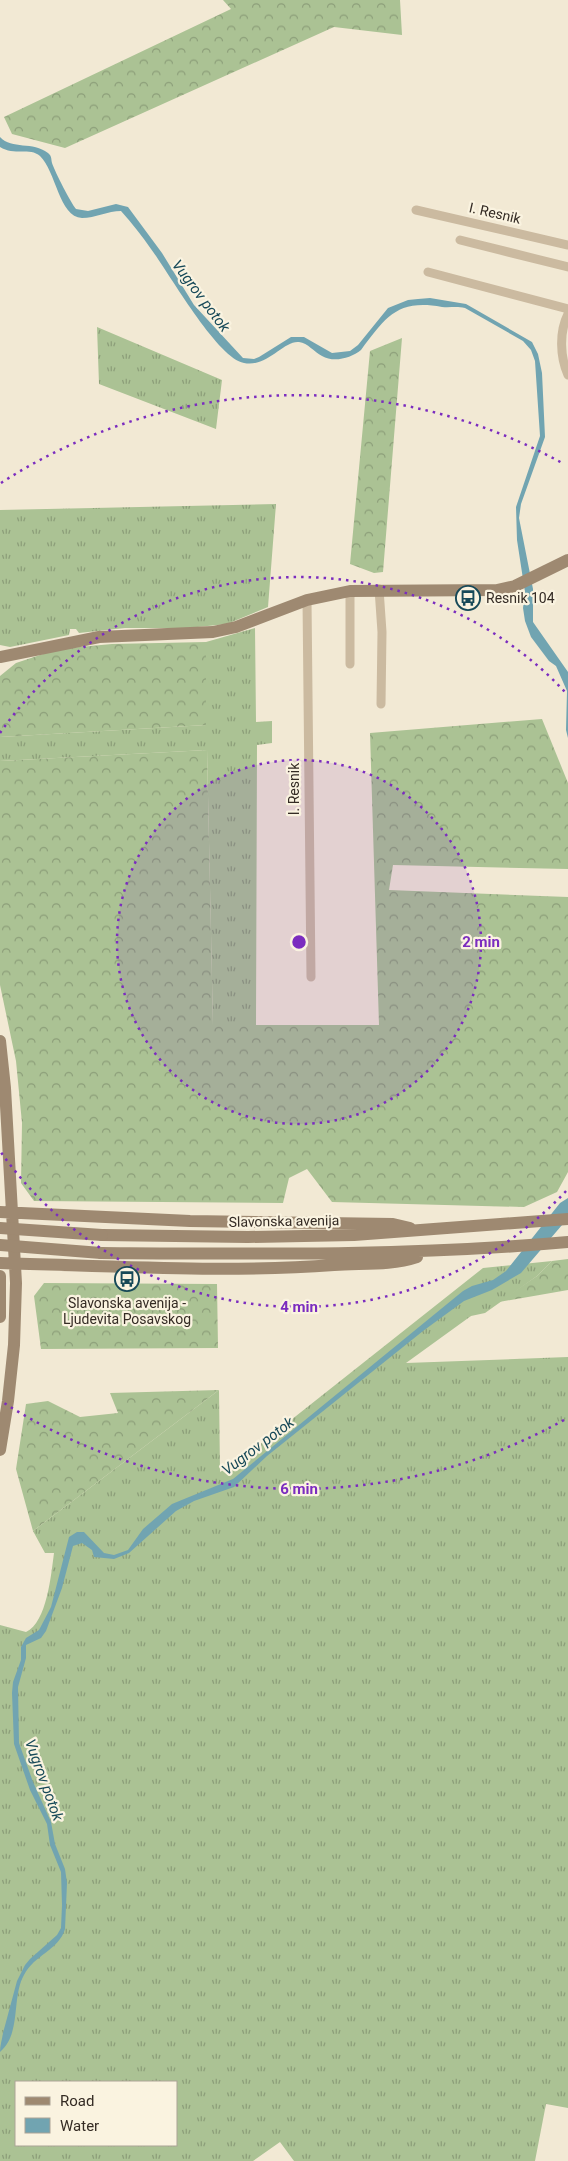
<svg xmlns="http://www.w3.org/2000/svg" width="568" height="2161" font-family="Roboto,sans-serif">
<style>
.grass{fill:url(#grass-tufts);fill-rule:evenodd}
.forest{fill:url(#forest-crowns)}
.water{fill:#71a4b1}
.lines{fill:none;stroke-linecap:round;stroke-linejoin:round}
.street{stroke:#cbbaa0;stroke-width:9}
.secondary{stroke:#9e8971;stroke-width:12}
.secondary-bridge{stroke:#9e8971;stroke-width:12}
.ring{fill:none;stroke:#7b2cbf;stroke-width:2.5;stroke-dasharray:2.5 5}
.labels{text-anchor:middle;stroke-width:4.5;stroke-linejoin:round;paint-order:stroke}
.street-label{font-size:14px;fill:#342b24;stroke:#faf3e0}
.poi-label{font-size:14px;fill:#342b24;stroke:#faf3e0;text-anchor:start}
.water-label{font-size:15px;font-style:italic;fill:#174958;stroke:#faf3e0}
.centre{fill:#7b2cbf;stroke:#faf3e0;stroke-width:2.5}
.ring-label{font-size:15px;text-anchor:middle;font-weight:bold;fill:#7b2cbf;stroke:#faf3e0;stroke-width:4.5;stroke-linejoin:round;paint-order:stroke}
</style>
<defs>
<pattern id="grass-tufts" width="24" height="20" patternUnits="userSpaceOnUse" patternTransform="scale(1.25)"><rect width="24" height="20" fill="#abc294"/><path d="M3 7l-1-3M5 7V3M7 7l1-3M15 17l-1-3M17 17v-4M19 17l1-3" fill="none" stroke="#8c9e79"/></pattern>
<pattern id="forest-crowns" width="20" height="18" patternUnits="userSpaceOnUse" patternTransform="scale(1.25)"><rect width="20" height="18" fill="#abc294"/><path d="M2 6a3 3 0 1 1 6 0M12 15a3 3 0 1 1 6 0" fill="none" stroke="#8c9e79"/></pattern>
</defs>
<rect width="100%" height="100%" fill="#f2e9d4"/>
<!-- grass -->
<path class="grass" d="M97 327 222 380 216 429 99 384Z
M276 504 268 607 227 624 188 628H125L79 633 76 629H70L69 635 10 647 0 645V510Z
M255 628 256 722 272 721V743L257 745 256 1025H213L207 750 0 761V737L206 725V642Z
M552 1261 537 1276 485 1313 471 1316 406 1363 568 1357V2108L546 2104 535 2161H294L280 2142 253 2161H0V1625L26 1632C47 1622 51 1575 54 1553H45L33 1531 219 1390 220 1472 239 1461 483 1268ZM16 2082H176V2145H16Z"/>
<!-- forest -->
<path class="forest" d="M223 0H400L402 35 334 27 65 148 12 134 4 117 231 9Z
M402 338 383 572 374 573 350 564 370 351Z
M206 642V725L0 737V676L16 663 58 649 112 644Z
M542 719 568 783V869L393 865 389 890 568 897V1172L557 1192 524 1207 332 1202 307 1169 289 1178 283 1203 34 1201 21 1183 22 1123 16 1061 0 985V761L207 750 213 1025H379L370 733Z
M568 1259V1290L499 1302 537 1276 552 1261Z
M44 1283 217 1284 218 1348 41 1349 34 1296Z
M219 1390 33 1531 16 1469 26 1404 48 1401 80 1417 118 1413 110 1393Z"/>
<!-- water -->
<path class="water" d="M0 137C12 150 33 141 48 153 52 156 51 159 52 163 55 172 71 203 76 209L88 211 116 204 128 207 162 253 194 305 243 358 254 359 259 357 291 337H304L332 353 350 351 358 345 388 308 408 300 418 299 430 298 466 304 532 342 538 354 542 373 545 437 521 504 519 518 533 589V622L568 672V738L566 730 567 691 556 666 549 661 531 637 525 621 523 608 525 592 517 540 516 507 540 436 535 361 531 350 523 341 465 308C456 306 450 308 442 307 397 299 386 317 361 350 351 358 334 363 322 356 314 352 308 343 299 342 284 340 267 368 244 363 217 358 169 273 151 249 142 236 132 223 121 211 108 211 95 218 82 218 59 217 56 171 40 156 30 147 14 156 0 147Z
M568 1198V1218L521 1273 492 1290 464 1301 423 1331 267 1456 234 1487 194 1501 176 1511 129 1553 114 1559 94 1557 92 1550 82 1543 73 1546 62 1588 46 1631 41 1638 26 1645V1658L18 1687 19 1743 33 1782 51 1822 55 1844 65 1869 67 1883 65 1929C59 1950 34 1955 24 1975 11 1998 22 2033 0 2052 0 2045 2 2040 3 2033L17 1981 25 1965 30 1959 57 1935 61 1928 62 1905 61 1872 50 1845 47 1824 30 1790 14 1744 12 1693 13 1682 21 1660V1647L26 1638 39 1630 51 1607 69 1537 77 1532H84L104 1553 114 1555 128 1550 143 1529 172 1504 233 1479 463 1291 472 1286 493 1280 506 1271 560 1203Z"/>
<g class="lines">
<!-- street -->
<path class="street" d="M416 210 568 245
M460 240 568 267
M428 272 568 309
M568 314C559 332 560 357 568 375
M379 589 382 632 381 704
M350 591V664
M307 600 311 977"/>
<!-- secondary -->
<path class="secondary" d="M0 657 99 637 213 632 236 627 307 600 350 591 497 590 515 586 568 560
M0 1041 5 1088 16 1283 14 1345 8 1401 0 1450
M0 1212 190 1221 393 1224 410 1228
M102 1235 248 1237 354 1235 568 1219
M101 1253C257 1254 412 1256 568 1242
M0 1263C112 1266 223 1273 334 1265 362 1263 390 1266 417 1257
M0 1276V1317"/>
<!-- secondary-bridge -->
<path class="secondary-bridge" d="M0 1228 102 1235
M0 1245 101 1253"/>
</g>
<!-- distance rings -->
<circle cx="299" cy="942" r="182" fill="#7b2cbf" fill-opacity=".12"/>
<g class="ring">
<circle cx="299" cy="942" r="182"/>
<path d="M566 1191A365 365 0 0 1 0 1151M0 733A365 365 0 0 1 566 693"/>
<path d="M564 1420A547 547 0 0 1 1 1401M1 483A547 547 0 0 1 564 464"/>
</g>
<!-- icons -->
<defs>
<symbol id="bus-ring" viewBox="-11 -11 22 22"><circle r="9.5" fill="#faf3e0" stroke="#174958" stroke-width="1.5"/><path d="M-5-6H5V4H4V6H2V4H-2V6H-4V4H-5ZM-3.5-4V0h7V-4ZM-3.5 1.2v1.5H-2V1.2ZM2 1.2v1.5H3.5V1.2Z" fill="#174958"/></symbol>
</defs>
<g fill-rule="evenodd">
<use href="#bus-ring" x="454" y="584" width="28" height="28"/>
<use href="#bus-ring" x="113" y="1265" width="28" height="28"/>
</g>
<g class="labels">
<!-- street labels -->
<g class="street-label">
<text transform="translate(495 213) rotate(13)" y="5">I. Resnik</text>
<text transform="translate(294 789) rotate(-90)" y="5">I. Resnik</text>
<text transform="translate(284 1221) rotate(-1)" y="5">Slavonska avenija</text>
</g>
<!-- poi labels -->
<g class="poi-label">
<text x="486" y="603">Resnik 104</text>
<text x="127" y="1308" text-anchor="middle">Slavonska avenija -<tspan x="127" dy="16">Ljudevita Posavskog</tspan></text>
</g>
<!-- water labels -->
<g class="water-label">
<text transform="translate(201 296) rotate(53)" y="5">Vugrov potok</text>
<text transform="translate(258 1446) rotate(-37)" y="5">Vugrov potok</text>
<text transform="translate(44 1780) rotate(70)" y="5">Vugrov potok</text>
</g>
</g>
<circle cx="299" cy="942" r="8" class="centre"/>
<g class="ring-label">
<text x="481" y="947">2 min</text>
<text x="299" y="1312">4 min</text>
<text x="299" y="1494">6 min</text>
</g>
<!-- legend -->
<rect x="15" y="2081" width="162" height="65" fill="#faf3e0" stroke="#aba395"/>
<rect x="25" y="2097" width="25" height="8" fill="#9e8971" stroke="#aba395"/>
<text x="60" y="2106" font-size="15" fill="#342b24">Road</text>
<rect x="25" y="2118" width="25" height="15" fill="#71a4b1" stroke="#aba395"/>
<text x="60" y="2131" font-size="15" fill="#342b24">Water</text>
</svg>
